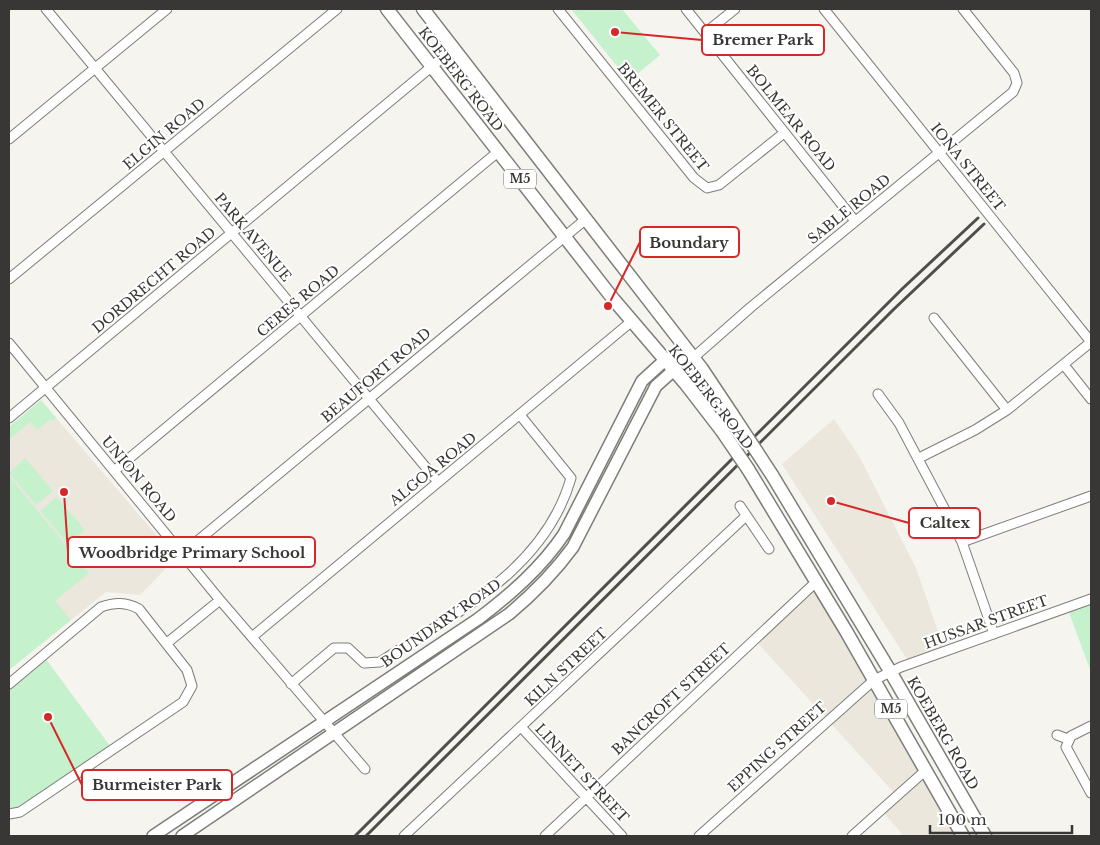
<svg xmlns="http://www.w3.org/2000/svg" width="1100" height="845" font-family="'Libre Baskerville',serif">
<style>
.built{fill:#ebe7dc}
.green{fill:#c5f2cd}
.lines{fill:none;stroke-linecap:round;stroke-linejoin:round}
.street-casing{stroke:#7e7d78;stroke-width:11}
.secondary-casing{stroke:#7e7d78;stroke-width:14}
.primary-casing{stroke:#7e7d78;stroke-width:15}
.street{stroke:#fff;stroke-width:9}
.secondary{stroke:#fff;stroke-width:11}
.primary{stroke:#fff;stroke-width:12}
.rail{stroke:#4f4e4c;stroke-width:3}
.primary-bridge-casing{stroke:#7e7d78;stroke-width:15;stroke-linecap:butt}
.primary-bridge{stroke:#fff;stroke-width:12}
.labels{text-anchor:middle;stroke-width:4;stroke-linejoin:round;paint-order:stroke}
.shield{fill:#fff;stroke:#747372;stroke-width:1}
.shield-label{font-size:12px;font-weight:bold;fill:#383735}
.street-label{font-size:14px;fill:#383735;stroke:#fff}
.leader{fill:none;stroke:#d62828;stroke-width:2}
.callout-dot{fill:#d62828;stroke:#fff;stroke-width:2}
.callout{fill:#fff;stroke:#d62828;stroke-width:2}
.callout-label{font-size:15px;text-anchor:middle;font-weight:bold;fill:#383735}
</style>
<rect width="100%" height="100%" fill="#f5f4ef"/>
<!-- built -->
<path class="built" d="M41 400 176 558 140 595 106 592 9 670V427Z
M834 419 859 456 916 568 945 651 910 664 782 464Z
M816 582 963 836H904L881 810 896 795 755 640Z"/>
<!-- green -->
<path class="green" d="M571 9H622L660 55 629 81Z
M41 400 56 418 53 421 51 419 37 430 30 422 9 440V427Z
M25 458 53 491 36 505 9 473Z
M9 476 89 573 55 601 71 620 9 670Z
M57 497 85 530 68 544 40 511Z
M1091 600V672L1067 607Z
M43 655 113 750 9 814V684Z"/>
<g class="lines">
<defs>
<path id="street" d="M46 9 438 482
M558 9 694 178 707 188 719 185 784 133
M686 9 855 221
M824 9 1091 342
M705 33 735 9
M9 139 167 9
M9 279 337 9
M934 318 1007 410
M9 343 220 600 365 769
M693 358 751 307 1013 92 1017 83 1014 73 963 9
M1064 365 1091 399
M878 394 899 423 962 542 994 634
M9 418 454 48
M919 458 975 430 1007 410 1091 342
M114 471 499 151
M740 506 769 549
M962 542 1091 496
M183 553 586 219
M252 637 632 321
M167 643 220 600
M9 684 101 607C115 602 126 602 139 609L187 670 192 686 183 702 20 812 9 814
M291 684 334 648H348L364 663 380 662C454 614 545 570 571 478L520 415
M1091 726 1071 736 1066 747 1091 793
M522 728 622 836
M1057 735 1068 739
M404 836 746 516
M545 836 816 582
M699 836 874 680 901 667 1091 599
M852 836 926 770"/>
<path id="secondary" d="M153 836 478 619C511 594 541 568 564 534L642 381 665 360 687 351
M182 836 509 614C533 594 554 573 573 547L656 386 674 370 693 358"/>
<path id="primary" d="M387 9 614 300 685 383 722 431
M423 9 702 369 732 414
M748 469 846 631 963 836
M772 475 890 671 985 836"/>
</defs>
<!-- street casing -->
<use href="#street" class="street-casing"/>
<!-- secondary casing -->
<use href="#secondary" class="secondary-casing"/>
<!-- primary casing -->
<use href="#primary" class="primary-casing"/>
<!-- street -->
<use href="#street" class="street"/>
<!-- secondary -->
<use href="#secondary" class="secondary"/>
<!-- primary -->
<use href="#primary" class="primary"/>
<!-- rail -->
<path class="rail" d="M355 836 902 289 978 218
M366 836 894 309 984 224"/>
<defs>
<path id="primary-bridge" d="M732 414 772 475
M722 431 748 469"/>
</defs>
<!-- primary-bridge casing -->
<use href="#primary-bridge" class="primary-bridge-casing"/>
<!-- primary-bridge -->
<use href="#primary-bridge" class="primary-bridge"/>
</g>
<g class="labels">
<!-- shield labels -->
<g class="shield">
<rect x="504" y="169.5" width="32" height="19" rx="4"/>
<rect x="875" y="699.5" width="32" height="19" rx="4"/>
</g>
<g class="shield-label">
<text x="520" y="183">M5</text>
<text x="891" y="713">M5</text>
</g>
<!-- street labels -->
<g class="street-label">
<text transform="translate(461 79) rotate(52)" y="5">KOEBERG ROAD</text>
<text transform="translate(663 117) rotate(51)" y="5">BREMER STREET</text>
<text transform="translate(791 118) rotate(51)" y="5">BOLMEAR ROAD</text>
<text transform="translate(164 134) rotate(-40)" y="5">ELGIN ROAD</text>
<text transform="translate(968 167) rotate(51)" y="5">IONA STREET</text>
<text transform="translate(849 209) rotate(-39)" y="5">SABLE ROAD</text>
<text transform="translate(253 237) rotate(50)" y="5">PARK AVENUE</text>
<text transform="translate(154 280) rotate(-40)" y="5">DORDRECHT ROAD</text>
<text transform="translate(298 301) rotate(-40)" y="5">CERES ROAD</text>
<text transform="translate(376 375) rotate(-40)" y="5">BEAUFORT ROAD</text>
<text transform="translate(711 397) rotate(52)" y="5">KOEBERG ROAD</text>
<text transform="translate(433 469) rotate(-39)" y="5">ALGOA ROAD</text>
<text transform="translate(139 479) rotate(50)" y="5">UNION ROAD</text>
<text transform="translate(986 622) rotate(-20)" y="5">HUSSAR STREET</text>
<text transform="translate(441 623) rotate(-35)" y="5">BOUNDARY ROAD</text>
<text transform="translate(566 667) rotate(-43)" y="5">KILN STREET</text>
<text transform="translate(671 699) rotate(-43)" y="5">BANCROFT STREET</text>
<text transform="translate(943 733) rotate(60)" y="5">KOEBERG ROAD</text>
<text transform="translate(777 747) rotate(-42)" y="5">EPPING STREET</text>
<text transform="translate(582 773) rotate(47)" y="5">LINNET STREET</text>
</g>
</g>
<!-- callouts -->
<path class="leader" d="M615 32L702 40M608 306L640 242M831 501L909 523M64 492L68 552M48 717L82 785"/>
<g class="callout-dot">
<circle cx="615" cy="32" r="5"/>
<circle cx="608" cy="306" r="5"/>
<circle cx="831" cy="501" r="5"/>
<circle cx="64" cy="492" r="5"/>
<circle cx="48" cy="717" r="5"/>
</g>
<g class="callout">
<rect x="702" y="25" width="122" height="30" rx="5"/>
<rect x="640" y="227" width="99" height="30" rx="5"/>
<rect x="909" y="508" width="71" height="30" rx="5"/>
<rect x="68" y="537" width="247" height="30" rx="5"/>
<rect x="82" y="770" width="150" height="30" rx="5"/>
</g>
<g class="callout-label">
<text x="763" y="45">Bremer Park</text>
<text x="689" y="248">Boundary</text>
<text x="945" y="528">Caltex</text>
<text x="192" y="558">Woodbridge Primary School</text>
<text x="157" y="790">Burmeister Park</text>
</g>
<!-- border -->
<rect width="1100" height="845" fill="none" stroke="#383735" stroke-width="20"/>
<!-- scale -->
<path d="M930 825v8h142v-8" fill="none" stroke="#383735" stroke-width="2.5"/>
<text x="938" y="825" font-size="15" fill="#383735" stroke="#ffffff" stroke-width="4" paint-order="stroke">100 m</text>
</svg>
